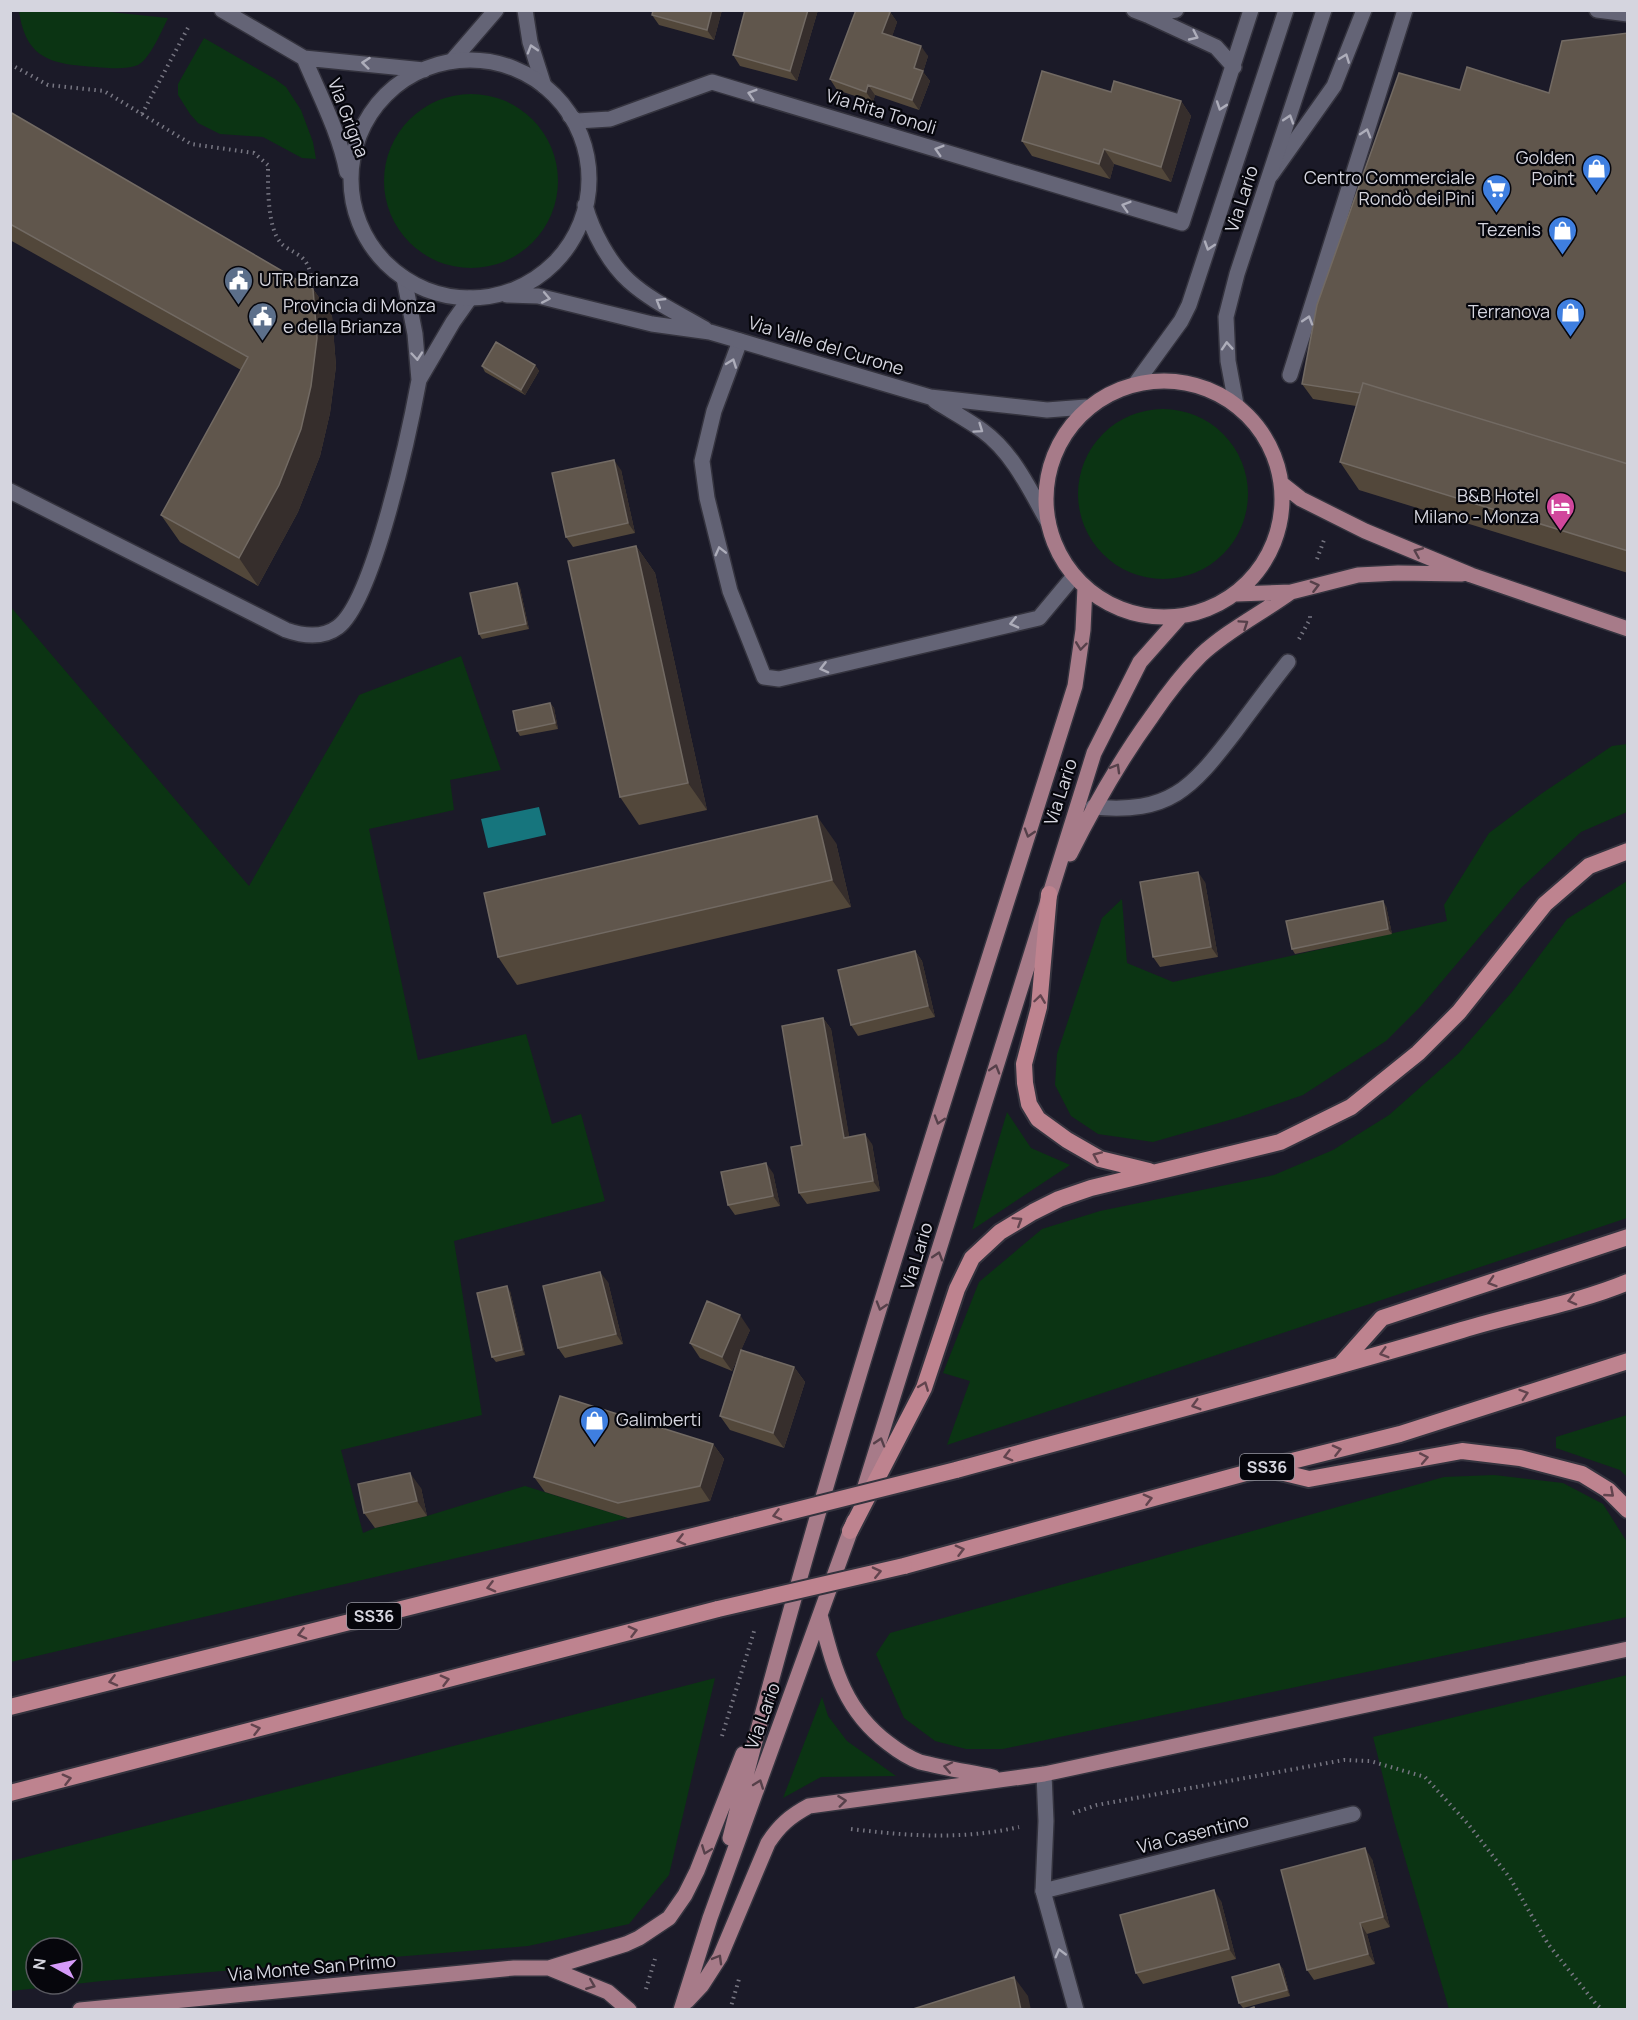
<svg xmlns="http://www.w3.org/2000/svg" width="1638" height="2020" font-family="Manrope,sans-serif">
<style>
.green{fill:#0b3413;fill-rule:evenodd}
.water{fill:#16757d}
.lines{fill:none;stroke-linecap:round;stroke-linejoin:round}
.service-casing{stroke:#34333e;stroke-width:18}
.minor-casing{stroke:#34333e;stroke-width:18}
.tertiary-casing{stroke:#34333e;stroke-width:18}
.secondary-casing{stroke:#34333e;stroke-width:18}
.primary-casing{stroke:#34333e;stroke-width:18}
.trunk-casing{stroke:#34333e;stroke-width:20}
.path{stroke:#777682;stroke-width:4;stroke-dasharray:1.5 4.5;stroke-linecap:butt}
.service{stroke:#646476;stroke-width:15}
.minor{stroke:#646476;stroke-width:15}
.tertiary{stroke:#646476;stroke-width:15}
.secondary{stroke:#646476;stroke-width:15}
.primary{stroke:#a77b89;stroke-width:15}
.trunk{stroke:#be838f;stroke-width:16}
.trunk-bridge-casing{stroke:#34333e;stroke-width:20;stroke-linecap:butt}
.trunk-bridge{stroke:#be838f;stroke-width:16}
.wall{fill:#52473a}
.shaded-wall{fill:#362e2c}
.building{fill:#60564c;stroke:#726a63;stroke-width:1.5}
.oneway{stroke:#adadba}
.oneway2{stroke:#56404a}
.oneway3{stroke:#62444e}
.labels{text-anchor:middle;stroke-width:4.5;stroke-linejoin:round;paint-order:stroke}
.shield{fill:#06060c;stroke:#9797a0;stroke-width:1.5}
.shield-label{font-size:16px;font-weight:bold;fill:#d5d5df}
.street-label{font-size:18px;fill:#d5d5df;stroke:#06060c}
.poi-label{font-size:18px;fill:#d5d5df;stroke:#06060c;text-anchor:end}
</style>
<rect width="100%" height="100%" fill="#1b1a28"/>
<!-- green -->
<path class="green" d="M19 11H100L168 18C162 30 150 59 138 65 126 70 108 68 96 67 52 64 26 60 19 11Z
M204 38 275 79 286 87 301 110 313 142 316 159 302 158 263 137 220 134 198 123 190 114 178 95V84Z
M384 181a87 87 0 1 1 174 0a87 87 0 1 1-174 0Z
M1078 494a85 85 0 1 1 170 0a85 85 0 1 1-170 0Z
M10 606 249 886 359 695 461 656 501 770 450 780 454 810 369 829 418 1060 526 1034 552 1124 581 1114 605 1201 454 1241 482 1415 341 1450 363 1533 375 1528 427 1516 525 1486 628 1518 11 1662Z
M1627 744V812L1581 832 1521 888 1421 1006 1386 1041 1303 1095 1240 1117 1153 1142 1098 1134 1071 1116 1055 1085 1057 1054 1102 918 1122 899 1127 963 1173 982 1447 921 1444 905 1489 833 1541 794 1612 746Z
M1627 881V1218L947 1445 970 1381 943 1373 979 1282 1042 1229 1100 1211 1274 1175 1333 1150 1389 1115 1458 1054 1512 992 1567 919Z
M1007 1112 1031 1148 1070 1165 972 1230Z
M1627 1415V1477L1620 1470 1556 1448V1437Z
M1494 1475 1563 1483 1603 1504 1627 1542V1617L1003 1749H966L935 1741 904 1718 876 1654 890 1633 1444 1477Z
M1627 1675V2009H1449L1394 1821 1373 1737Z
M715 1678 669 1875 629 1924 528 1946 102 1981 11 1991V1861ZM36 1948H72V1984H36Z
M822 1697 828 1716 847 1741 896 1776 821 1777 783 1798Z"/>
<!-- water -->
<path class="water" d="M539 807 546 835 488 848 481 819Z"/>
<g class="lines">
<defs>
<path id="service" d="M1597 10 1628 14
M1271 175 1334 86 1364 10
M404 278 415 334 419 380 453 322 470 298
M1290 375 1405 10
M10 491 286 630C303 636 322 639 338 627 374 600 410 429 419 380
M1093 807C1170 814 1191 789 1235 732 1252 709 1270 685 1288 662
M1043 1891 1353 1814"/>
<path id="minor" d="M525 10 530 42 544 86
M1134 10 1147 15 1216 47 1234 67
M1147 15 1176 10
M452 61 496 10
M570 116 577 121 610 119 712 82 1182 223 1251 10
M740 341 714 411 702 461 707 498 730 591 764 677 779 679 1039 618 1074 576
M1044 1774 1046 1821 1043 1891 1076 2010"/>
<path id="tertiary" d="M222 10 304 58 424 70
M304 58C320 96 339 132 347 172
M351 179a119 119 0 1 1 238 0a119 119 0 1 1-238 0Z
M585 205C592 231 609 263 629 281 651 301 680 314 705 329
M507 295 538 296 652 324 710 332 930 397 1047 410 1086 407
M935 401C951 411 968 420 983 431 1013 453 1030 490 1048 522"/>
<path id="secondary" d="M1136 383 1181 321 1189 305 1286 10
M1236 404 1228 361 1226 317 1237 274 1324 10"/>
<path id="primary" d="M1046 499a118 118 0 1 1 236 0a118 118 0 1 1-236 0Z
M1282 484 1301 499 1365 531 1471 575 1628 629
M1236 594 1291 592 1358 575 1398 573 1462 574
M1070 854C1094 806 1120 760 1152 716 1167 694 1182 674 1201 655 1228 630 1262 613 1291 592
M862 1496 1094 753 1140 662 1179 618
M820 1615C834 1667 843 1709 888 1743 897 1750 909 1758 920 1762 944 1768 969 1772 993 1777
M730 1838C828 1449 955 1069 1075 686L1083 630 1085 587
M549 1968 608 1992 629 2010
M687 2001 702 1985 720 1957 768 1843C779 1826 790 1816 809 1806L1044 1774 1628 1649
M80 2010 514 1968H549L626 1944 639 1938 669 1918 685 1895 697 1871 743 1754
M681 2010 710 1918 854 1521"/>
<path id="trunk" d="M1049 894 1039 1007 1024 1064 1025 1083 1029 1104 1038 1119 1067 1140 1100 1159 1149 1171
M1341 1364 1382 1318 1628 1237
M1268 1469 1309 1479 1462 1451 1520 1458 1582 1474 1608 1490 1628 1510
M956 1470C1125 1424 1295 1380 1462 1330 1517 1313 1575 1304 1628 1282
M850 1531 924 1388 957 1289 972 1258 1000 1232 1033 1212 1059 1199 1091 1188 1280 1142 1351 1107 1418 1053 1459 1012 1545 904 1589 866 1628 851
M904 1566 1264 1468 1400 1434 1628 1361
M10 1707 737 1525
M10 1793 718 1609"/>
</defs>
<!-- service casing -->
<use href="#service" class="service-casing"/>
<!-- minor casing -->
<use href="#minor" class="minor-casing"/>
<!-- tertiary casing -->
<use href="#tertiary" class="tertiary-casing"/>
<!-- secondary casing -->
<use href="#secondary" class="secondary-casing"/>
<!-- primary casing -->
<use href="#primary" class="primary-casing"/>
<!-- trunk casing -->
<use href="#trunk" class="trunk-casing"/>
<!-- path -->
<path class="path" d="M10 64 48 85 104 91 191 144 254 153 268 165C268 186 267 228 281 243 285 248 293 251 297 254 311 262 312 277 311 291
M142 114 190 24
M1317 559 1324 540
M1299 639 1310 619V613
M722 1736 755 1628
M1073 1813 1097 1805 1344 1760 1370 1761 1425 1777 1468 1824 1510 1878 1548 1944 1596 2004 1603 2010
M851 1829C909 1836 962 1840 1019 1827
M646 1989 655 1959
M730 2010 739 1979"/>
<!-- service -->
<use href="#service" class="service"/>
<!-- minor -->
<use href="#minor" class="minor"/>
<!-- tertiary -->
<use href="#tertiary" class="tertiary"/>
<!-- secondary -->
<use href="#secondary" class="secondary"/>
<!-- primary -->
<use href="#primary" class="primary"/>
<!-- trunk -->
<use href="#trunk" class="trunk"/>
<defs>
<path id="trunk-bridge" d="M737 1525 956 1470
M718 1609 904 1566"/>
</defs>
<!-- trunk-bridge casing -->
<use href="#trunk-bridge" class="trunk-bridge-casing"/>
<!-- trunk-bridge -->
<use href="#trunk-bridge" class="trunk-bridge"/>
</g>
<!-- wall -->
<path class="wall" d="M722 10 714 40 659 25 652 15Z
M818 10 797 81 740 66 733 55Z
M890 12 897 22 892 36 928 56 923 72 930 81 919 110 875 95 873 102 837 90 830 79Z
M1628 33V573L1359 490 1340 462 1356 406 1313 399 1302 384 1460 90 1549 93Z
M1111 92 1181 101 1191 116 1171 182 1114 164 1110 179 1032 156 1022 141Z
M10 112 313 289 332 316 336 366 330 413 320 456 298 512 258 586 180 542 161 515 241 370 10 240Z
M535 365 539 371 525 395 485 372 482 366Z
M621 470 635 533 573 547 566 537Z
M636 546 655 573 707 810 639 825 620 797Z
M517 583 520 588 529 629 482 639 479 634Z
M550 703 554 708 558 729 520 736 517 731Z
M836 843 851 907 517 985 498 957Z
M1205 882 1218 957 1160 967 1153 957Z
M1386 906 1392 934 1295 954 1292 949Z
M915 951 922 961 935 1017 858 1036 851 1025Z
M823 1018 831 1029 849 1137 872 1144 880 1191 807 1204 799 1193 802 1145Z
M773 1173 780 1206 735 1215 728 1205Z
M608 1282 623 1344 565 1358 558 1348Z
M510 1291 525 1355 496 1362 492 1357Z
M750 1330 741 1350 794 1367 805 1382 784 1448 730 1430 720 1416 738 1357 732 1371 700 1358 690 1343Z
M713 1444 724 1459 710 1501 628 1518 545 1492 534 1477Z
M421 1488 427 1516 375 1528 364 1513Z
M1372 1859 1390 1927 1367 1934 1375 1964 1314 1980 1307 1970Z
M1221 1901 1236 1959 1143 1984 1136 1973Z
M1279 1964 1283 1969 1290 1996 1243 2008 1239 2003Z"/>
<!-- shaded-wall -->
<path class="shaded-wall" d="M712 10H722L714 40 707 30Z
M808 10H818L797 81 790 71Z
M890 12 897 22 890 43 882 33Z
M921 46 928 56 923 72 930 81 919 110 912 100 914 68Z
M868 85 875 95 873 102 866 92Z
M1181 101 1191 116 1171 182 1161 167Z
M1104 149 1114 164 1110 179 1099 164Z
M313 289 332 316 336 366 330 413 320 456 298 512 258 586 239 558Z
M535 365 539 371 525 395 521 390Z
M614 460 621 470 635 533 628 523Z
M636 546 655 573 707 810 688 783Z
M517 583 520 588 529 629 526 624Z
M550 703 554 708 558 729 555 723Z
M817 816 836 843 851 907 832 880Z
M1198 872 1205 882 1218 957 1211 947Z
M1383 901 1386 906 1392 934 1388 929Z
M915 951 922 961 935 1017 928 1006Z
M823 1018 831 1029 851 1148 844 1138Z
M865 1134 872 1144 880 1191 873 1181Z
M766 1163 773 1173 780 1206 773 1196Z
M600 1272 608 1282 623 1344 616 1334Z
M507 1286 510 1291 525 1355 522 1350Z
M740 1315 750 1330 732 1371 722 1357Z
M794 1367 805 1382 784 1448 773 1433Z
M713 1444 724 1459 710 1501 700 1486Z
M410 1473 421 1488 427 1516 417 1501Z
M1365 1848 1372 1859 1390 1927 1383 1917Z
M1214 1890 1221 1901 1236 1959 1229 1949Z
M1360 1923 1367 1934 1375 1964 1368 1954Z
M1279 1964 1283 1969 1290 1996 1287 1990Z
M1014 1977 1028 1996 1031 2010H1021Z"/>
<!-- building -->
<path class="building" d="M653 10H712L707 30 652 15Z
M745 10H808L790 71 733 55Z
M856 10H886L890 12 882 33 921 46 914 68 923 71 912 100 868 85 866 92 830 79Z
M1628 33V464L1363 383 1360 393 1302 384 1317 305 1399 73 1460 90 1467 67 1549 93 1562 41Z
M1042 71 1111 92 1114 81 1181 101 1161 167 1104 149 1099 164 1022 141Z
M10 112 313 289 317 338 311 386 301 429 279 485 239 558 161 515 248 357 10 224Z
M496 342 535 365 521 390 482 366Z
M1363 383 1628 464V551L1340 462Z
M614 460 628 523 566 537 552 473Z
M636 546 688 783 620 797 568 561Z
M517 583 526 624 479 634 470 593Z
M550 703 555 723 517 731 513 711Z
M817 816 832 880 498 957 484 893Z
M1198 872 1211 947 1153 957 1140 882Z
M1383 901 1388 929 1292 949 1286 921Z
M915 951 928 1006 851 1025 838 970Z
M823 1018 844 1138 865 1134 873 1181 799 1193 791 1147 802 1145 782 1026Z
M766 1163 773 1196 728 1205 721 1172Z
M600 1272 616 1334 558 1348 543 1286Z
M507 1286 522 1350 492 1357 477 1293Z
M707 1301 740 1315 722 1357 690 1343Z
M741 1350 794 1367 773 1433 720 1416Z
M560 1396 713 1444 700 1486 618 1503 534 1477Z
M410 1473 417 1501 364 1513 358 1484Z
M1365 1848 1383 1917 1360 1923 1368 1954 1307 1970 1281 1870Z
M1214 1890 1229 1949 1136 1973 1120 1915Z
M1279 1964 1287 1990 1239 2003 1232 1977Z
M1014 1977 1021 2010H910Z
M1254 2007 1255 2010H1246Z"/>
<!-- one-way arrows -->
<defs><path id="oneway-chevron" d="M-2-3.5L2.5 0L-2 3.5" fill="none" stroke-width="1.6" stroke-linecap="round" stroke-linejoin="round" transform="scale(1.5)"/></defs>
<g class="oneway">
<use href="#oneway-chevron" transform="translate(1194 36) rotate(25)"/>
<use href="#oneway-chevron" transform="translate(532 49) rotate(-107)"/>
<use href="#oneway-chevron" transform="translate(1345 58) rotate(-69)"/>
<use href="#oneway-chevron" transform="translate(366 63) rotate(-174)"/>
<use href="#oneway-chevron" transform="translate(752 94) rotate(-163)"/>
<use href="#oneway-chevron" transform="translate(1221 106) rotate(109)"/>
<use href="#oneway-chevron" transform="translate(1289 119) rotate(-72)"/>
<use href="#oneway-chevron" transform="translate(1366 133) rotate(-73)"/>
<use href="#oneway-chevron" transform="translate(939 150) rotate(-163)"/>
<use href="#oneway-chevron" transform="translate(1126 206) rotate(-163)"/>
<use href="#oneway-chevron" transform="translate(1209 246) rotate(108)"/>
<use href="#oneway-chevron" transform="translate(546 298) rotate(11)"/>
<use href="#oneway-chevron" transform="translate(660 302) rotate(-149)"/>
<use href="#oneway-chevron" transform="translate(1308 320) rotate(-73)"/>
<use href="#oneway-chevron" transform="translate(1227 346) rotate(-94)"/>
<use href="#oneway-chevron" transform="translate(417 356) rotate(85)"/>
<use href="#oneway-chevron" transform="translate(732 363) rotate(-70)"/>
<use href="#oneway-chevron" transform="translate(979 429) rotate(35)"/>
<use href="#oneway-chevron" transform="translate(720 551) rotate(-104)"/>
<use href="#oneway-chevron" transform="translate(1014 623) rotate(167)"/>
<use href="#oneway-chevron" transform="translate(824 668) rotate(166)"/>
<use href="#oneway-chevron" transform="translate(1060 1953) rotate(-105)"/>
</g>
<g class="oneway2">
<use href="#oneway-chevron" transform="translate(1418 552) rotate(-157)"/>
<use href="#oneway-chevron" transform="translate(1315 586) rotate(-14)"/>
<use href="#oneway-chevron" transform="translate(1244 624) rotate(-34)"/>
<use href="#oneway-chevron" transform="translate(1081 646) rotate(97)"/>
<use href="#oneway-chevron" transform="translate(1116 768) rotate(-60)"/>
<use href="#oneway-chevron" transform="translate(1029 833) rotate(107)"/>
<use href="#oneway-chevron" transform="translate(995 1069) rotate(-73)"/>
<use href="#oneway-chevron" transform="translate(939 1120) rotate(107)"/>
<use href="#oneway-chevron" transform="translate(938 1256) rotate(-73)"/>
<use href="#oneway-chevron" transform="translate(881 1306) rotate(107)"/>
<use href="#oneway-chevron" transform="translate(880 1442) rotate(-73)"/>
<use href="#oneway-chevron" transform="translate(948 1767) rotate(-168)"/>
<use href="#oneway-chevron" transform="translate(759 1784) rotate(-70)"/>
<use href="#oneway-chevron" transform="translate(842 1801) rotate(-7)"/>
<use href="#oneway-chevron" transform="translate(706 1850) rotate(111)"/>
<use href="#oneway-chevron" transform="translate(718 1959) rotate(-60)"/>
<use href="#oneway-chevron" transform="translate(591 1985) rotate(22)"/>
</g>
<g class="oneway3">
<use href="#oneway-chevron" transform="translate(1040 999) rotate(-82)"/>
<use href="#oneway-chevron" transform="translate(1097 1156) rotate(-156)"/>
<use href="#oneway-chevron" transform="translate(1018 1221) rotate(-32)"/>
<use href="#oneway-chevron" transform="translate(1492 1282) rotate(162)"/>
<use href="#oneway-chevron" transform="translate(1572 1300) rotate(166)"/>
<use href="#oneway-chevron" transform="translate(1384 1353) rotate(164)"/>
<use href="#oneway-chevron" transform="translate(924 1386) rotate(-69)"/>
<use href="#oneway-chevron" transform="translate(1524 1394) rotate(-18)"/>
<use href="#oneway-chevron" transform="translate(1196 1405) rotate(164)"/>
<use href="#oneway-chevron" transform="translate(1337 1450) rotate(-14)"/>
<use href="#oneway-chevron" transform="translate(1008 1456) rotate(165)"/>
<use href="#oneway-chevron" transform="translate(1424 1458) rotate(-11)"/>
<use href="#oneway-chevron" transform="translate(1610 1493) rotate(41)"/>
<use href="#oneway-chevron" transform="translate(1148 1499) rotate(-15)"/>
<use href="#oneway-chevron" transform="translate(777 1515) rotate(166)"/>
<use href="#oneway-chevron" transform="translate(681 1540) rotate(166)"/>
<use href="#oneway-chevron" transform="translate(960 1550) rotate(-15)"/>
<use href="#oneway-chevron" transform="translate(877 1572) rotate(-13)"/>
<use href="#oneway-chevron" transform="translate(491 1587) rotate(166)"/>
<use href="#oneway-chevron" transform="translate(633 1631) rotate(-15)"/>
<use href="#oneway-chevron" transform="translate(302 1634) rotate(166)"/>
<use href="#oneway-chevron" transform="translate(445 1680) rotate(-15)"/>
<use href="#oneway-chevron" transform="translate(113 1681) rotate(166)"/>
<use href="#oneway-chevron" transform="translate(256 1729) rotate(-15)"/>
<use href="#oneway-chevron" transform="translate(67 1779) rotate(-15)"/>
</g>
<!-- icons -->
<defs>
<symbol id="shop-pin" viewBox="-11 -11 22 30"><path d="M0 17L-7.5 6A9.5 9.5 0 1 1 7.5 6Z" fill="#3f7fe0" stroke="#06060c"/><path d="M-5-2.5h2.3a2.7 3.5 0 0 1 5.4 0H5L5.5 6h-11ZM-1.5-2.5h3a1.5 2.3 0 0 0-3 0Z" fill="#fff"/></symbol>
<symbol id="supermarket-pin" viewBox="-11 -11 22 30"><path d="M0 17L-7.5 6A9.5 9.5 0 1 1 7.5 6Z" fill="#3f7fe0" stroke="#06060c"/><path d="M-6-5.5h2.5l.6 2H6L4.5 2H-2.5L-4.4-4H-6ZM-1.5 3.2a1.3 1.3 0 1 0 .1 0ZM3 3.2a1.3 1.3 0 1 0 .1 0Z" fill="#fff"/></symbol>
<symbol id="civic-pin" viewBox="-11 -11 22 30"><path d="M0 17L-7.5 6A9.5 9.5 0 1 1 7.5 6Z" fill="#5c6f8a" stroke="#06060c"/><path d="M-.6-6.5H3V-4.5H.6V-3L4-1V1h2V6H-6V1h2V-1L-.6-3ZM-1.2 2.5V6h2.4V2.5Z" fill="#fff"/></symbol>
<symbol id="hotel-pin" viewBox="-11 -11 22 30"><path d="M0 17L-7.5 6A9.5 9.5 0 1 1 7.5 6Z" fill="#d1479c" stroke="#06060c"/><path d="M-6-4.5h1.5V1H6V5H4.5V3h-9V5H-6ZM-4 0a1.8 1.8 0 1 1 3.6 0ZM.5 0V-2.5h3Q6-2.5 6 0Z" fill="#fff"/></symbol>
</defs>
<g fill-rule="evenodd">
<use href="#shop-pin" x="1580" y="152" width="33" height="45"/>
<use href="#supermarket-pin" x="1480" y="172" width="33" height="45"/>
<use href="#shop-pin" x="1546" y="214" width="33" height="45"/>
<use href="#civic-pin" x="222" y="264" width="33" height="45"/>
<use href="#shop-pin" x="1554" y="296" width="33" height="45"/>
<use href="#civic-pin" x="246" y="300" width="33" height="45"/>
<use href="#hotel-pin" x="1544" y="490" width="33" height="45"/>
<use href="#shop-pin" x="578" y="1404" width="33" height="45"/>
</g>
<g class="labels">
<!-- shield labels -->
<g class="shield">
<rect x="1240" y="1454" width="54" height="26" rx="4.5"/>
<rect x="347" y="1603" width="54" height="26" rx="4.5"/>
</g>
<g class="shield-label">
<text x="1267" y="1473">SS36</text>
<text x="374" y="1622">SS36</text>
</g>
<!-- street labels -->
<g class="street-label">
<text transform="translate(881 112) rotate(17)" y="6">Via Rita Tonoli</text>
<text transform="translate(348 118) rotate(69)" y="6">Via Grigna</text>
<text transform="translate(1242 199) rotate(-72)" y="6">Via Lario</text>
<text transform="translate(826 346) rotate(17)" y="6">Via Valle del Curone</text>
<text transform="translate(1061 792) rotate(-72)" y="6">Via Lario</text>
<text transform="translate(917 1256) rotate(-73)" y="6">Via Lario</text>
<text transform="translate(763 1716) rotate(-70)" y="6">Via Lario</text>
<text transform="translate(1193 1834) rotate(-14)" y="6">Via Casentino</text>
<text transform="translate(312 1968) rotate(-5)" y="6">Via Monte San Primo</text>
</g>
<!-- poi labels -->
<g class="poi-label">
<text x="1575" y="164">Golden<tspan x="1575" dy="21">Point</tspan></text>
<text x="1475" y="184">Centro Commerciale<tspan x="1475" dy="21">Rondò dei Pini</tspan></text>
<text x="1541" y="236">Tezenis</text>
<text x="259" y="286" text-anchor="start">UTR Brianza</text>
<text x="283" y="312" text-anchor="start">Provincia di Monza<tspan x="283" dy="21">e della Brianza</tspan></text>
<text x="1550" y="318">Terranova</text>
<text x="1539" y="502">B&amp;B Hotel<tspan x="1539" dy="21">Milano - Monza</tspan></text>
<text x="616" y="1426" text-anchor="start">Galimberti</text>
</g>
</g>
<!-- border -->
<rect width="1638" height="2020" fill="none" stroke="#d5d5df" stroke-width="24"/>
<!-- north arrow -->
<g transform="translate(54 1966) rotate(278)"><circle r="28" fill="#06060c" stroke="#595960" stroke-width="1.5"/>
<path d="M0-4.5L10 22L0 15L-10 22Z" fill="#d59bfa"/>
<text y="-9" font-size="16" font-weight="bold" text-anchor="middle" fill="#d5d5df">N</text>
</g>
</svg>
